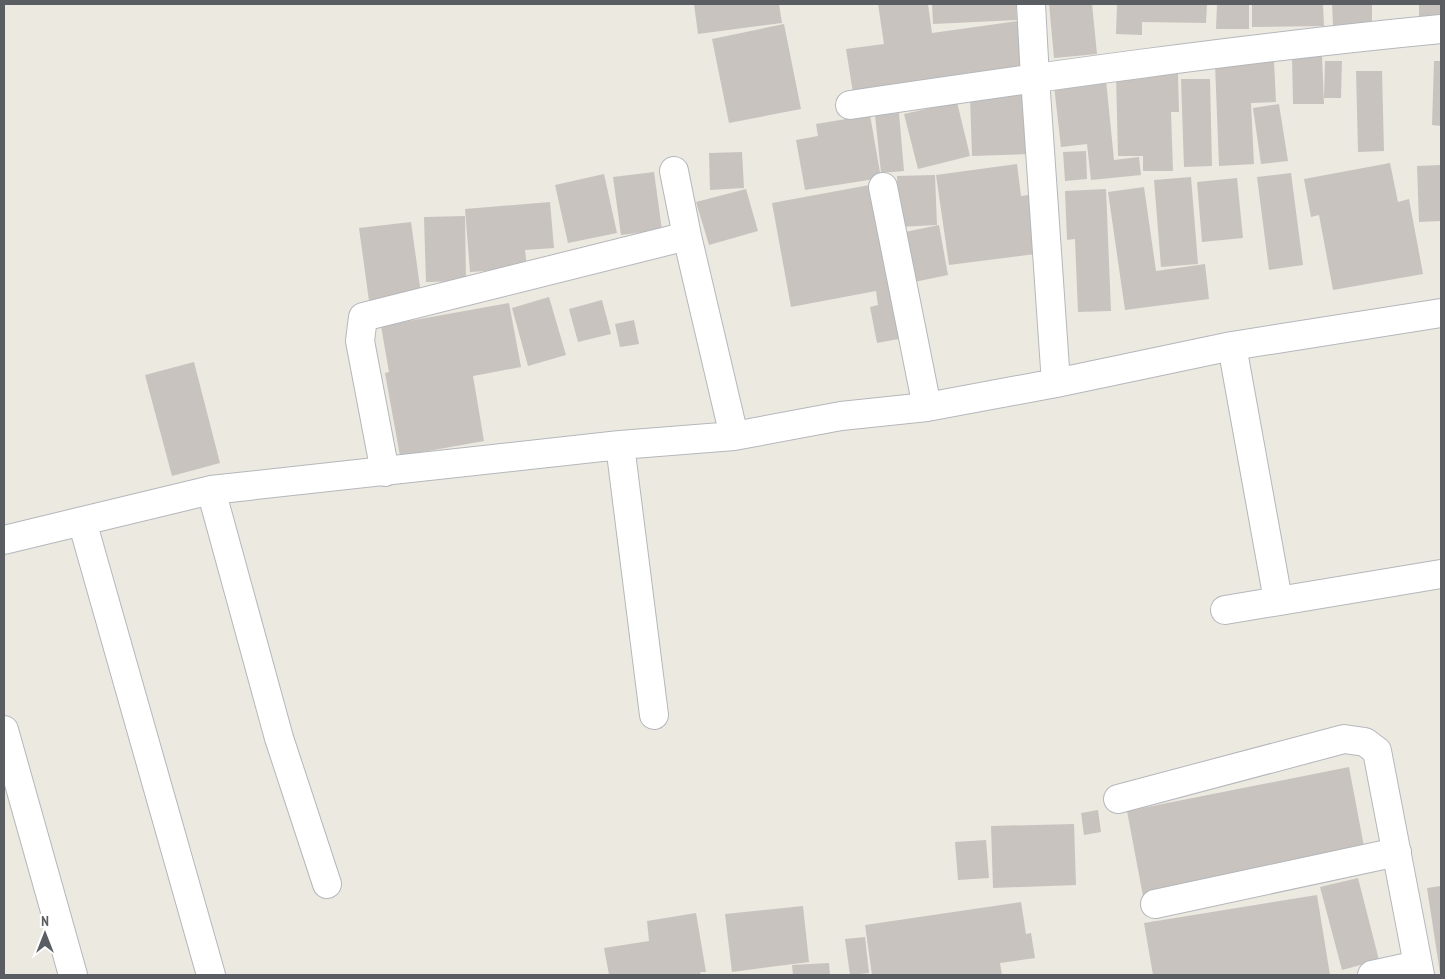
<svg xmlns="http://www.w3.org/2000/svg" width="1445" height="979" font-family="'PT Sans Narrow',sans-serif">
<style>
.building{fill:#c8c3be}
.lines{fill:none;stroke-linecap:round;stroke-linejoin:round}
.minor-casing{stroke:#b4b7bb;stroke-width:30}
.minor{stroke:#fff;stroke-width:28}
</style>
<rect width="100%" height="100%" fill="#ece9e1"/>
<!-- building -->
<path class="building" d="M694 4H779L782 23 698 34Z
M878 4H928L932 33 1018 21 1025 68 853 93 846 49 884 44Z
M932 4H1016L1017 20 933 24Z
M1049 4H1092L1097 54 1054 58Z
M1117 4H1207L1206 23 1142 22V35L1116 34Z
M1217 4H1249V29H1216Z
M1252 4H1323L1324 26 1252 27Z
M1332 4H1372V24L1333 25Z
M1419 4H1441V19L1419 20Z
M784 24 801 109 729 123 712 39Z
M1292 55H1322L1324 104H1293Z
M1274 61 1276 102 1251 103 1254 164 1219 166 1215 64Z
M1325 61H1342L1341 98H1324Z
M1434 61H1441V126L1432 125Z
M1356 71H1382L1384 151 1358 152Z
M1178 74 1179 112H1171L1173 171H1143V156H1118L1116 76Z
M1181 79H1210L1212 166 1184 167Z
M1106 80 1114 160 1139 157 1141 175 1091 180 1087 144 1061 147 1054 86Z
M1027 94 1030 154 972 156 970 97Z
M957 102 970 156 918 169 904 114Z
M1279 104 1288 161 1261 164 1253 108Z
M899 113 904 171 881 173 875 115Z
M870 115 881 178 805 190 796 140 818 136 816 124Z
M1086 151 1087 179 1065 181 1063 152Z
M742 152 744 188 710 190 709 153Z
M1390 163 1398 202 1409 199 1423 274 1333 290 1319 215 1311 217 1304 179Z
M1017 164 1021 196 1035 194 1043 253 949 265 936 175Z
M1441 165V221L1419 222 1417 166Z
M654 172 662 230 621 235 613 177Z
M1291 173 1303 265 1269 270 1257 177Z
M604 174 617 233 568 243 555 185Z
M935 175 937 225 899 227 897 176Z
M1191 177 1198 264 1161 267 1154 180Z
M1237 178 1243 238 1202 242 1197 182Z
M875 184 904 338 877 343 870 307 878 305 876 291 791 307 772 203Z
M1144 187 1156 271 1205 264 1209 299 1125 310 1108 192Z
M746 189 758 231 709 245 696 202Z
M1106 189 1111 311 1078 312 1075 239 1067 240 1065 191Z
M550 202 554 248 525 250 527 268 470 272 465 209Z
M465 216 466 281 426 282 424 217Z
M411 222 421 294 369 301 359 228Z
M939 225 948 275 914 282 905 232Z
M549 297 566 355 528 366 512 308Z
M602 300 611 334 578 342 569 309Z
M509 303 521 367 473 376 484 441 400 456 385 373 389 372 381 326Z
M634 320 639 344 620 347 615 324Z
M194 362 220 463 172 476 145 375Z
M1349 767 1365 852 1143 896 1127 811Z
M1098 810 1101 832 1084 835 1081 813Z
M1074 824 1076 885 993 888 991 826Z
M986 840 989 878 958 880 955 842Z
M1358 878 1379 960 1342 970 1320 887Z
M1441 886V973H1440L1427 888Z
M1317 895 1330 975H1153L1144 923Z
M1021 902 1026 934 1031 933 1035 958 1000 963 1002 975H872L865 925Z
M803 906 809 962 732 972 725 914Z
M696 913 706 972H700L701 975H609L604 948 649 941 647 921Z
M865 937 869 973 850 975 845 939Z
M829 963 830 975H793L792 965Z"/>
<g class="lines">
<defs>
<path id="minor" d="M1031 4 1035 78 1056 383 1232 346 1441 313
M850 105C1046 76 1243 48 1441 29
M674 171 687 236 734 436
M883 187 927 407
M1232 346 1278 600
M620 445 654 715
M385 472 360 341 363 317 687 236
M211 490 279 738 327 884
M82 521 211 975
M4 540 211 490 620 445 734 436 841 416 927 407 1056 383
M1225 610 1441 574
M4 730 73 975
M1118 799 1344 739 1365 742 1377 751 1420 975
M1155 904 1397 852
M1372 975 1418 965"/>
</defs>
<!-- minor casing -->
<use href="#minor" class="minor-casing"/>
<!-- minor -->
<use href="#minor" class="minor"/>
</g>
<!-- border -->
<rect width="1445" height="979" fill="none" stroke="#5a5e62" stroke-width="10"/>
<!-- north arrow -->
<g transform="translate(45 934)" stroke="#ffffff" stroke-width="4" paint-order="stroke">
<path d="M0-4L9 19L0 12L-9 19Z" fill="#5a5e62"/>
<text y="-8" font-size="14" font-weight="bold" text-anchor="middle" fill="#5a5e62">N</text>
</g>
</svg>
